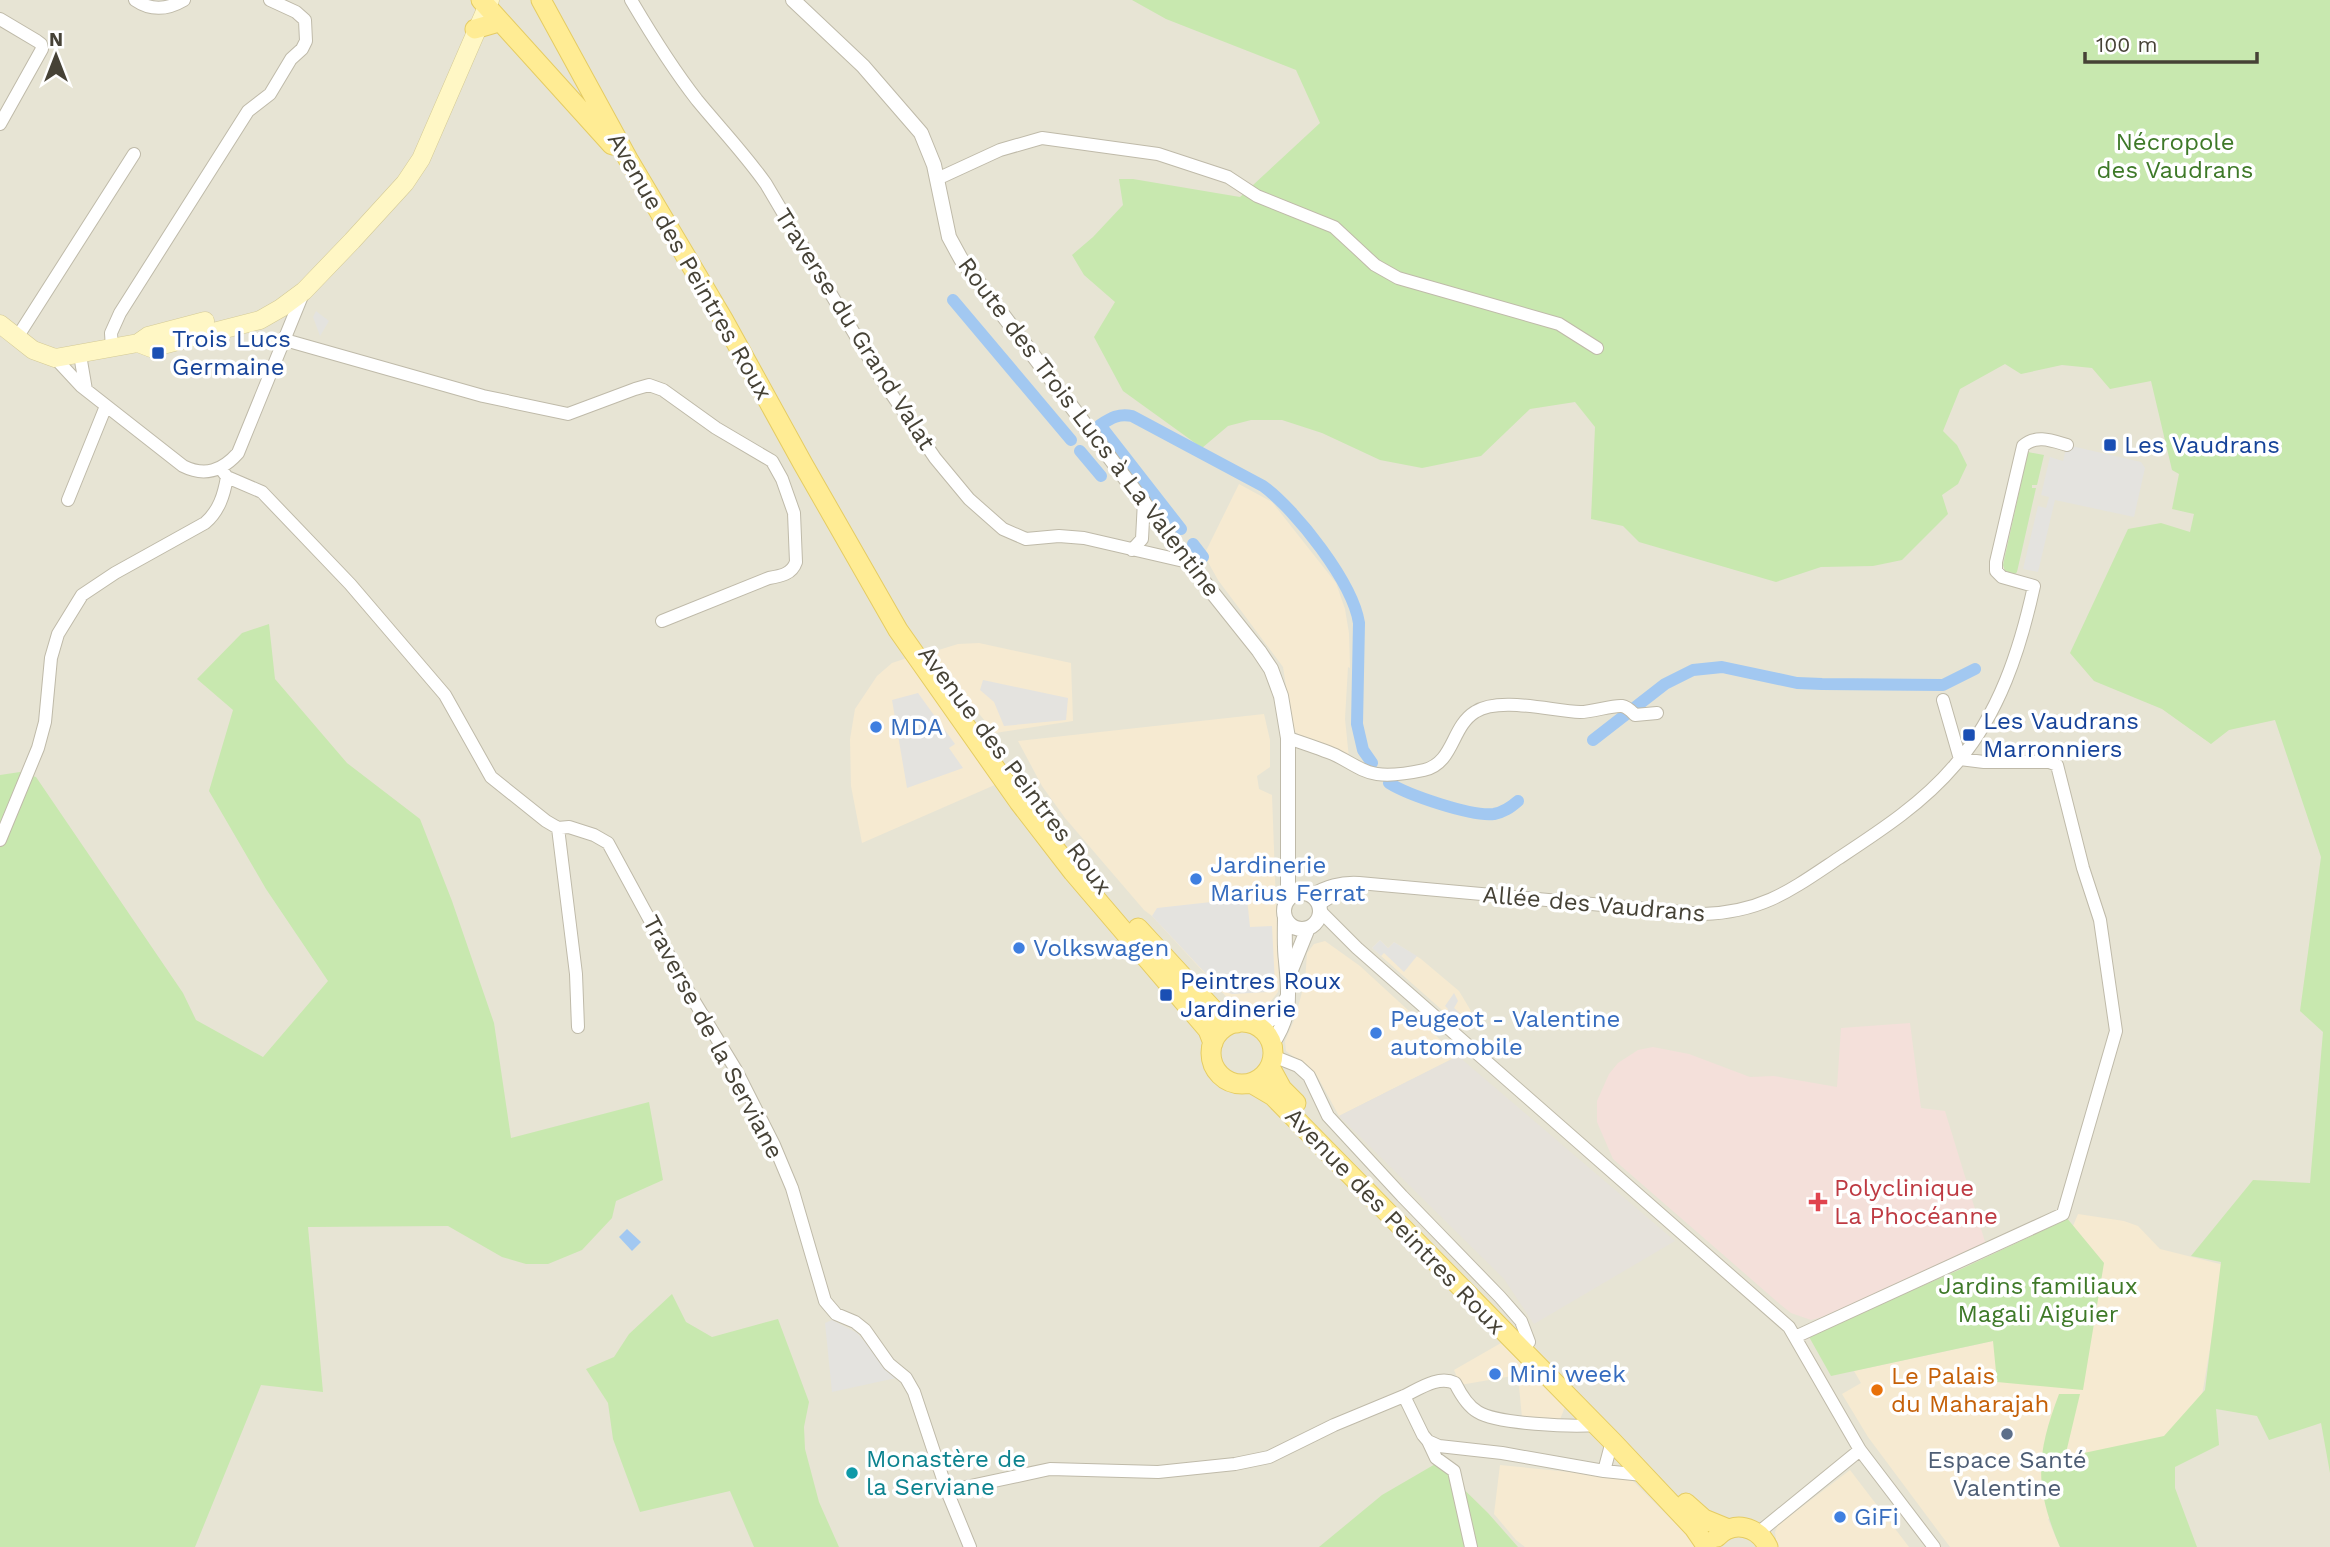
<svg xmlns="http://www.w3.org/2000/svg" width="2330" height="1547" font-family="'Work Sans',sans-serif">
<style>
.residential{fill:#e7e4d4}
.commercial{fill:#f6ead1}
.industrial{fill:#e6e2db}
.medical{fill:#f4e0da}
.green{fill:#c8e8af}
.parking{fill:#e4e3df}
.water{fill:#a2c8f1}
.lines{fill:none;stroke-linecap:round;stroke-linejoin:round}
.canal{stroke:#a2c8f1;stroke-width:12}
.minor-casing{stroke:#bfbaa9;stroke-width:14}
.tertiary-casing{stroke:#bfbaa9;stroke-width:16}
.secondary-casing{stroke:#d4ca96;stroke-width:19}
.primary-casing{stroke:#e5cc63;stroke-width:21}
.minor{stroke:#fff;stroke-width:12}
.tertiary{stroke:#fff;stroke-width:14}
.secondary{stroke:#fff7c5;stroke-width:18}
.primary{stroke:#ffec94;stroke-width:19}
.transit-dot{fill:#1a4fb4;stroke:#fff;stroke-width:2.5}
.shop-dot{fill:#3f7fe0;stroke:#fff;stroke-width:2.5}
.health-dot{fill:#e0444e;stroke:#fff;stroke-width:2.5}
.food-dot{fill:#e8710a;stroke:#fff;stroke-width:2.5}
.service-dot{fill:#5c6f8a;stroke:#fff;stroke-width:2.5}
.culture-dot{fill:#0f9aa8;stroke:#fff;stroke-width:2.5}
.labels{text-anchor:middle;stroke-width:7;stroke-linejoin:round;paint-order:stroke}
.park-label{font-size:24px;fill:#3e7928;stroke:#fff}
.street-label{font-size:24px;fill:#464236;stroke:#fff}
.transit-label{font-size:24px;fill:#164399;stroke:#fff;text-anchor:start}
.shop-label{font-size:24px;fill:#366cbe;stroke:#fff;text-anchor:start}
.health-label{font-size:24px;fill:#be3a42;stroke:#fff;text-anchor:start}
.food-label{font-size:24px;fill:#c56008;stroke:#fff;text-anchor:start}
.culture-label{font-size:24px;fill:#0d838f;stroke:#fff;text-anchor:start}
.service-label{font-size:24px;fill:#4e5e75;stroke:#fff}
</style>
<rect width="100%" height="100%" fill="#f3f1e7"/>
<!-- residential -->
<path class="residential" d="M0 0H2330V1547H0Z"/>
<!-- commercial -->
<path class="commercial" d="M1239 484 1272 502 1336 583 1345 609 1349 633 1350 668 1348 667 1345 719 1349 758 1314 740 1300 736 1293 730 1283 667 1218 580 1204 555Z
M979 643 1071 663 1073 721 995 733 941 668 932 652 958 644Z
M910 657 997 784 862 843 851 786 850 739 855 709 877 676 892 663Z
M1264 714 1270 740V767L1257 776 1259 789 1272 795 1279 985 1278 992 1271 1001 1258 1008 1249 1009 1232 1003 1152 916 1144 910 1065 818 1042 786 1018 741Z
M1380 940 1388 948 1394 942 1421 959 1459 991 1471 1011 1459 1025 1372 948Z
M1325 941 1360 966 1458 1056 1339 1116 1316 1074 1286 1051 1285 1041 1295 1018 1305 981 1307 953 1314 944Z
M2078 1214 2124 1221 2138 1226 2160 1249 2224 1265 2194 1443 2048 1519 2060 1547H1950L1868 1437 1842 1394 1861 1383 1854 1371 1993 1341 2104 1263 2073 1226Z
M1501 1343 1565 1407 1559 1422 1522 1418 1518 1375 1460 1385 1454 1370Z
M1500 1465 1630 1478 1699 1547H1525L1516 1540 1494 1514Z
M1850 1470 1909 1547H1777L1775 1532 1778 1525Z"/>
<!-- industrial -->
<path class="industrial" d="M1458 1056 1675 1241 1534 1324 1504 1279 1339 1116Z"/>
<!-- medical -->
<path class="medical" d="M1910 1023 1921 1108 1945 1111 1986 1245 1822 1317 1811 1320 1791 1313 1781 1305 1613 1159 1597 1122V1101L1609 1074 1618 1063 1638 1050 1653 1047 1689 1054 1750 1077 1774 1076 1837 1087 1841 1028Z"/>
<!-- green -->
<path class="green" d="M1132 0H2330V1473L2321 1423 2269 1440 2257 1416 2216 1409 2219 1445 2175 1467V1488L2197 1547H2060C2034 1486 2036 1455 2059 1394H2080L2065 1457 2164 1436 2205 1390 2221 1262 2191 1256 2253 1180 2310 1183 2323 1032 2300 1011 2321 857 2275 720 2229 730 2211 744 2162 709 2094 681 2070 653 2128 529 2161 523 2190 532 2194 514 2172 509 2179 474 2172 470 2151 381 2110 389 2092 368 2062 365 2021 374 2005 364 1960 389 1943 431 1957 445 1967 465 1958 484 1942 495 1948 514 1902 560 1873 566 1821 567 1776 582 1639 542 1623 526 1591 519 1595 427 1575 402 1530 409 1481 456 1422 468 1380 460 1322 433 1282 420H1251L1228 426 1202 448 1123 391 1094 337 1115 302 1084 275 1072 255 1093 237 1123 205 1119 179H1133L1240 197 1320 123 1296 70 1166 19Z
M2028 452 2044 455 2037 485H2032V488H2036L2017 572 2015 574 2005 571 2003 565Z
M269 624 275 679 347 763 420 819 452 901 494 1023 511 1138 649 1102 663 1180 616 1201 612 1218 582 1250 548 1264H526L502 1257 448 1226 308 1227 323 1392 261 1385 195 1547H0V775L20 772 36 777 183 993 196 1020 263 1057 328 981 266 889 209 791 233 710 197 679 242 633Z
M2066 1217 2104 1263 2083 1390 1997 1382 1993 1341 1831 1376 1808 1335 1959 1270 2063 1221Z
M672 1294 686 1322 712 1337 778 1319 809 1402 804 1427 805 1449 819 1502 839 1547H754L730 1491 640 1512 613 1439 608 1403 586 1369 614 1357 629 1334Z
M1437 1463 1488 1513 1518 1547H1319L1382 1495Z"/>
<!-- parking -->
<path class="parking" d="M316 311 329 321 320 336 313 317Z
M2067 445 2141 462 2145 468 2134 517 2055 500 2038 572 2023 569 2038 506 2046 508 2049 497 2041 495 2050 457 2063 461Z
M983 680 1068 698 1066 720 1004 726 994 702 980 690Z
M918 693 955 744 949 748 963 768 907 788 892 700Z
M1247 898 1250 927 1272 926 1275 984H1268V992L1232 994 1221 990 1152 916 1157 908Z
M1380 940 1388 948 1394 942 1417 956 1404 972 1384 953 1381 956 1372 948Z
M1454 993 1458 1001 1454 1008 1466 1018 1459 1025 1446 1013 1448 1009 1445 1006Z
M832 1320 857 1333 896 1378 832 1392 825 1323Z"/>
<!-- water -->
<path class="water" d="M627 1229 641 1242 632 1251 619 1237Z"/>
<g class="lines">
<!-- canal -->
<path class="canal" d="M953 300 1071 440
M1080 451 1101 476
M1181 529 1100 425C1111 418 1119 413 1132 416L1263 486C1296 510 1353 583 1359 623L1357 724 1363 750 1372 763
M1193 544 1203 557
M1593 740 1665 684 1693 670 1722 667 1797 683 1822 684 1943 685 1975 669
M1389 783C1408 795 1472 817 1494 814 1504 812 1510 808 1518 801"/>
<defs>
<path id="minor" d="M135 0C151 11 167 10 184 0
M631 0C651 34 672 68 697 100 720 128 745 154 766 184L880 377 935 458 969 499 1003 529 1026 539 1059 536 1084 538 1188 562
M0 19 37 41 41 44 42 49 0 124
M937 179 1000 150 1042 138 1158 154 1228 177 1257 196 1334 227 1375 265 1398 278 1559 324 1597 348
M18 336 134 154
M285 340 483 396 568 414 635 389 649 385 663 390 716 428 772 461 782 479 794 513 796 562C792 574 781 576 769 578L662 621
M112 348 111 333 120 313 248 111 270 94 291 59 302 49 306 41 305 20 296 12 270 0
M80 355 86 390
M55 358 81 386 183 466C205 477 222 471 238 453L304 291
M227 477 262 492 350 584 445 695 491 777 546 821 558 828 569 827 594 835 608 843 691 996 736 1070 774 1145 792 1188 825 1301 836 1314 855 1322 865 1330 889 1364 906 1378 914 1392 947 1491 970 1547
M68 500 106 406
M1132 550 1142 539 1144 501
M1288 738C1303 743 1318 748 1333 754 1347 760 1361 772 1377 774 1391 776 1410 773 1424 770 1454 763 1451 727 1475 712 1499 696 1552 711 1580 712 1593 712 1612 705 1622 706 1628 707 1631 711 1635 715L1657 713
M558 828 576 974 578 1027
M0 840 38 748 45 722 51 658 58 634 82 595 115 573 205 523C219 511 224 495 227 477L221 469
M1311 895C1327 886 1340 882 1359 883L1703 914C1763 912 1791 890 1839 858 1880 831 1923 803 1955 765 1999 715 2020 650 2034 586L2002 577 1996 571V562L2023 446C2036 434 2053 441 2067 445
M1319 904 1349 886
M1320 911 1357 948 1789 1327 1860 1450 1934 1547
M1273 1056 1298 1066 1309 1076 1328 1116 1402 1196 1500 1297 1521 1321 1529 1342
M1795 1337 2063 1214 2116 1031 2100 920 2083 868 2057 765 2049 762H1984L1960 759 1943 700
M1404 1396C1419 1389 1438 1375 1455 1383 1460 1393 1467 1406 1478 1412 1497 1424 1572 1427 1596 1425
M1428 1441 1436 1458 1454 1471 1471 1547
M1604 1471 1612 1441
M947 1491 1050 1469 1158 1472 1235 1464 1269 1457 1334 1425 1404 1396 1423 1435 1428 1441 1439 1446 1502 1453 1604 1471 1643 1475
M1758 1533 1860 1450"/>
<path id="tertiary" d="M793 0 863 66 921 133 934 165 949 237 961 259 1188 562 1259 651 1271 669 1281 696 1288 738V899
M1284 911a18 18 0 1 1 36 0a18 18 0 1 1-36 0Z
M1289 975 1308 928
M1260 1028 1281 1010 1287 998
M1272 1044C1292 1015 1289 994 1286 961 1284 946 1285 931 1285 917"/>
<path id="secondary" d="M0 324 33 350 55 358 138 343 148 336 205 321
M138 343 151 348 260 320 281 308 304 291 352 241 405 183 421 159 490 0"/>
<path id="primary" d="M481 0 612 145
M541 0 628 159 723 319 803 464 898 630 1019 802 1073 872 1208 1030 1213 1043
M475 29 499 22
M1138 928 1220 1017 1237 1023
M1211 1053a31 31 0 1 1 62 0a31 31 0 1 1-62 0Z
M1270 1067 1282 1089 1296 1103
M1251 1083 1273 1096 1612 1441 1694 1528 1707 1547
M1686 1503 1704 1519 1726 1528
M1717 1537C1733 1520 1758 1526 1768 1547"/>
</defs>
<!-- minor casing -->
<use href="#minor" class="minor-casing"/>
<!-- tertiary casing -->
<use href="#tertiary" class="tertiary-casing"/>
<!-- secondary casing -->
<use href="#secondary" class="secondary-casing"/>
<!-- primary casing -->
<use href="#primary" class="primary-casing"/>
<!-- minor -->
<use href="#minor" class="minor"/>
<!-- tertiary -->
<use href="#tertiary" class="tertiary"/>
<!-- secondary -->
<use href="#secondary" class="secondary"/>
<!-- primary -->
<use href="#primary" class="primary"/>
</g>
<!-- markers -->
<g class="transit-dot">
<rect x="151" y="346" width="14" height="14" rx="3.5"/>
<rect x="2103" y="438" width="14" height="14" rx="3.5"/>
<rect x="1962" y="728" width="14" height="14" rx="3.5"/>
<rect x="1159" y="988" width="14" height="14" rx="3.5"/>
</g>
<g class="shop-dot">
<circle cx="876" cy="727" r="7"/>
<circle cx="1196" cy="879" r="7"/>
<circle cx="1019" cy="948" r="7"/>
<circle cx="1376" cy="1033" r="7"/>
<circle cx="1495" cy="1374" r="7"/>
<circle cx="1840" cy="1517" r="7"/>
</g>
<path class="health-dot" d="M1814.5 1191.5h7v7h7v7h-7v7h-7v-7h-7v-7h7z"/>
<circle class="food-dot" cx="1877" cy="1390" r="7"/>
<circle class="service-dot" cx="2007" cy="1434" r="7"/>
<circle class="culture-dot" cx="852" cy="1473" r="7"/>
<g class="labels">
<!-- park labels -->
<g class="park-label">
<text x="2175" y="150">Nécropole<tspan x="2175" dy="28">des Vaudrans</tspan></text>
<text x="2038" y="1294">Jardins familiaux<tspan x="2038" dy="28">Magali Aiguier</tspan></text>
</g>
<!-- street labels -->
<g class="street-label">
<text transform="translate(690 266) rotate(60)" y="8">Avenue des Peintres Roux</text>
<text transform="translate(855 329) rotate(58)" y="8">Traverse du Grand Valat</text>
<text transform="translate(1089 427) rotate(53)" y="8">Route des Trois Lucs à La Valentine</text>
<text transform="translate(1015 770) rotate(53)" y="8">Avenue des Peintres Roux</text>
<text transform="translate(1594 904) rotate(5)" y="8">Allée des Vaudrans</text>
<text transform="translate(713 1037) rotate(62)" y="8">Traverse de la Serviane</text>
<text transform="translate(1395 1221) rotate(46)" y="8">Avenue des Peintres Roux</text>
</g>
<!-- transit labels -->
<g class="transit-label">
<text x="172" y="347">Trois Lucs<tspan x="172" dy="28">Germaine</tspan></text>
<text x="2124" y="453">Les Vaudrans</text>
<text x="1983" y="729">Les Vaudrans<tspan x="1983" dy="28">Marronniers</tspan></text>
<text x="1180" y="989">Peintres Roux<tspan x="1180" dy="28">Jardinerie</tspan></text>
</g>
<!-- shop labels -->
<g class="shop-label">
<text x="890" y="735">MDA</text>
<text x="1210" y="873">Jardinerie<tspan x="1210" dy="28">Marius Ferrat</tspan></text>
<text x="1033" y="956">Volkswagen</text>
<text x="1390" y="1027">Peugeot - Valentine<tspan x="1390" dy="28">automobile</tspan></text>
<text x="1509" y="1382">Mini week</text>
<text x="1854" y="1525">GiFi</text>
</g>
<!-- health labels -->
<g class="health-label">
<text x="1834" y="1196">Polyclinique<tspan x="1834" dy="28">La Phocéanne</tspan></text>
</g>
<!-- food labels -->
<g class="food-label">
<text x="1891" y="1384">Le Palais<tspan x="1891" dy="28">du Maharajah</tspan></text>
</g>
<!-- culture labels -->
<g class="culture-label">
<text x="866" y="1467">Monastère de<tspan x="866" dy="28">la Serviane</tspan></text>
</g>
<!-- service labels -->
<g class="service-label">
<text x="2007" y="1468">Espace Santé<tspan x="2007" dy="28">Valentine</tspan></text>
</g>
</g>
<!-- north arrow -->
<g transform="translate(56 56)" stroke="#ffffff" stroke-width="5" paint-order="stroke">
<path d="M0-5L12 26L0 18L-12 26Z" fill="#464236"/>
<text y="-10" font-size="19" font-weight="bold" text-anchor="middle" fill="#464236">N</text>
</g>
<!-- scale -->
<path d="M2085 52v10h172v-10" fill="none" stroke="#464236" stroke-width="3.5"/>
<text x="2096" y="52" font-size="21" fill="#464236" stroke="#ffffff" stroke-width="5" paint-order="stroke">100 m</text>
</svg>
